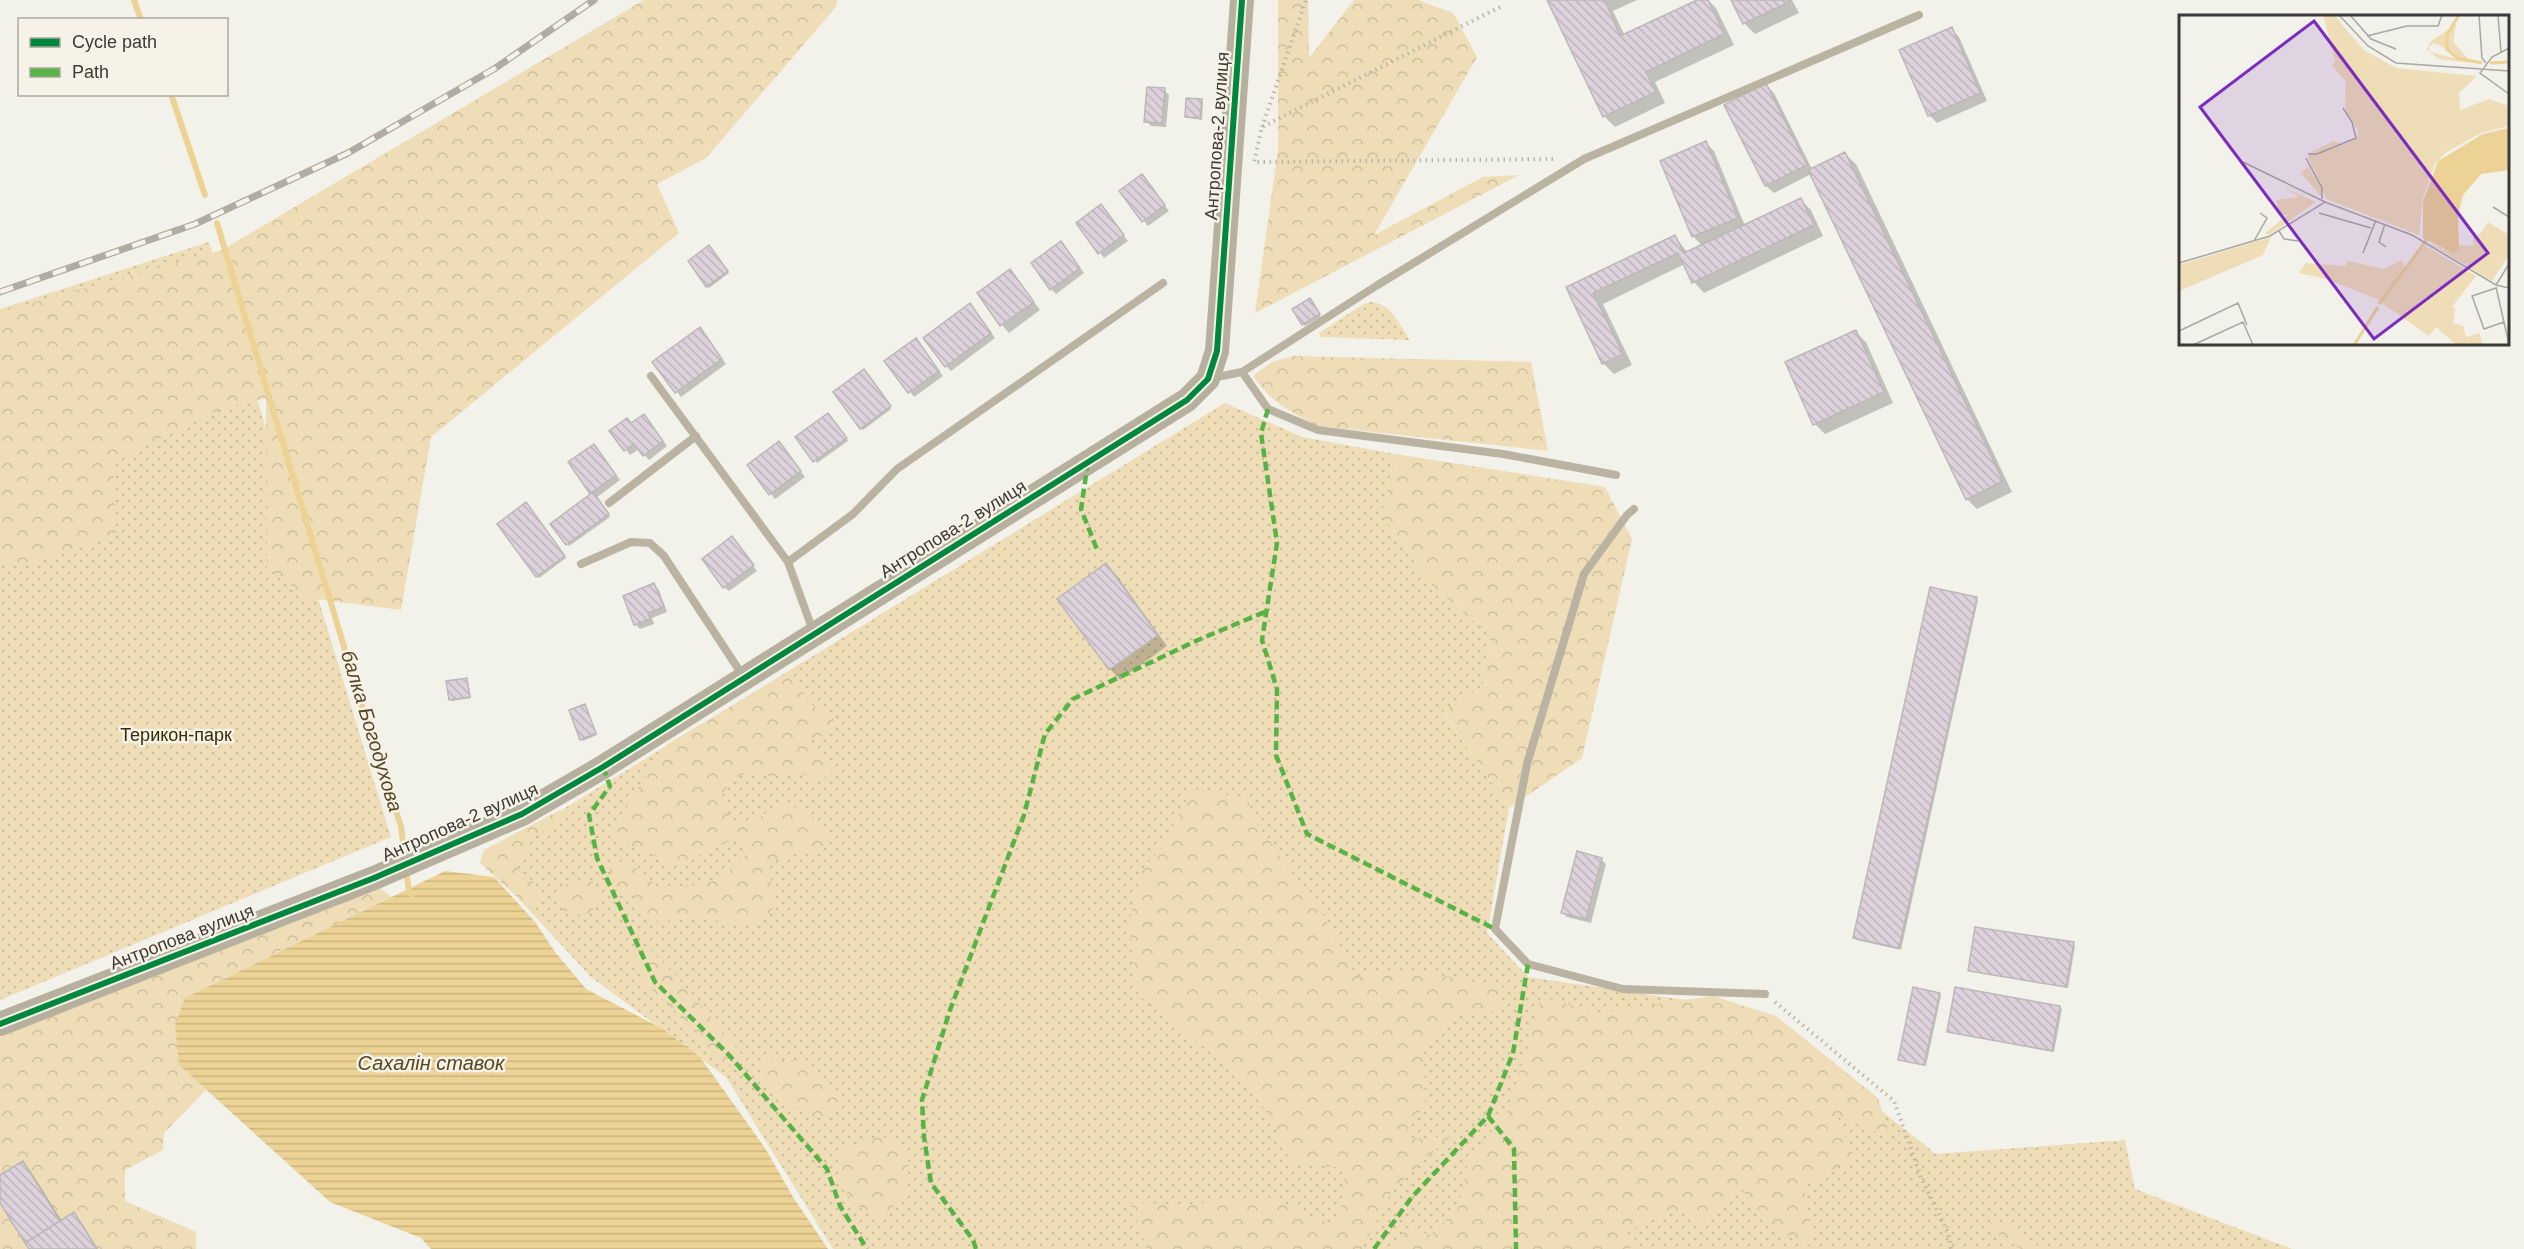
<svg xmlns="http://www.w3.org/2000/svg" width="2524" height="1249" font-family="Helvetica,sans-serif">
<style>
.grass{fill:url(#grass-dots)}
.forest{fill:url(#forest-crowns)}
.water{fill:url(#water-rules)}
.shadow{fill:#0003}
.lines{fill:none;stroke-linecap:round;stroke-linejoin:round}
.stream{stroke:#ecd295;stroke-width:6}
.building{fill:url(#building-back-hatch);stroke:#bbb9b7;stroke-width:1.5}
.path{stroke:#bab6a9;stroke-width:4;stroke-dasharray:1.5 4.5;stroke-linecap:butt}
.lane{stroke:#bbb3a2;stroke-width:8}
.secondary{stroke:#b8b09e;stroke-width:24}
.rail-casing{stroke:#b1aca1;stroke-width:7}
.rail{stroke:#f6f2e7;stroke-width:4.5;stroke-dasharray:14;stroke-linecap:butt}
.quiet{stroke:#57b346;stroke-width:4.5;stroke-dasharray:9 4.5;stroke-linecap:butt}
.cycleway-casing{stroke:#f6f2e7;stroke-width:10}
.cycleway{stroke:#00873e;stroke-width:6}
.labels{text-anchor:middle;stroke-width:5;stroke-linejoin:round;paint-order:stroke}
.street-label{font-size:18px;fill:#3c3a36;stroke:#f6f2e7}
.park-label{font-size:18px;fill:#3a2b05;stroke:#f6f2e7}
.water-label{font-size:20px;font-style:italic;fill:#564622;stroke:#f6f2e7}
.inset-river{fill:none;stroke:#ecd295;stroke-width:3}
.inset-road{fill:none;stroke:#a9a8a2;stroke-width:1.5}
.view{fill:#7b2cbf;fill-opacity:0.15;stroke:#7b2cbf;stroke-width:3}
.inset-edge{fill:none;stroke:#3c3a36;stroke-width:3}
</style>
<defs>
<pattern id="grass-dots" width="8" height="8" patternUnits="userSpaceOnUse" patternTransform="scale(1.5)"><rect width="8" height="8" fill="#eeddb6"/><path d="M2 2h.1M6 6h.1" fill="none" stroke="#cdbe9d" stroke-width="1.8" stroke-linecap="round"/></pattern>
<pattern id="forest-crowns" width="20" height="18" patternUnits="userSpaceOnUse" patternTransform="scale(1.5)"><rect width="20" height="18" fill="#eeddb6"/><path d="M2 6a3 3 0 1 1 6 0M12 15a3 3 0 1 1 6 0" fill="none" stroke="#cdbe9d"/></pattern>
<pattern id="water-rules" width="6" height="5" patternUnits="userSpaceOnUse" patternTransform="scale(1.5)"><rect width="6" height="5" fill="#ecd295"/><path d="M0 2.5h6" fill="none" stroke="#cbb581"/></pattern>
<pattern id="building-back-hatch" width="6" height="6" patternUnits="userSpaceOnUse" patternTransform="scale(1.5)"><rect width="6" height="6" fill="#ddd1db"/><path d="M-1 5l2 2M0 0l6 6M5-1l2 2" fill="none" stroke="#bfb4bd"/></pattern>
</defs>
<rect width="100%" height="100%" fill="#f2f1ea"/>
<!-- grass -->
<path class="grass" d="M209 242 391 837 0 1000V309Z
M1371 302C1392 304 1399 324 1410 340L1321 337 1319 333 1364 304Z
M1225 403 1302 437 1395 454 1382 515 1431 585 1491 636 1480 689 1443 712 1509 808 1487 933 1528 977 1753 1010 1936 1154 2125 1140 2135 1189 2292 1249H833L726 1077 591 977 482 859Z"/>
<!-- forest -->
<path class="forest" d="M644 0H838L835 8 706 158 657 184 679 233 431 437 401 610 309 598 267 568 266 398 216 411 113 462 116 536 37 562 0 563V312L222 250Z
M1278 0H1308L1309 58 1354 0H1418L1453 13 1477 57 1374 235 1483 177 1519 175 1255 313 1278 150Z
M1293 356 1531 362 1548 451 1318 426C1290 412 1271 402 1253 376L1272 362Z
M1395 454 1605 487 1632 539 1582 758 1509 808 1443 711 1480 689 1491 636 1431 585 1382 515Z
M784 675 796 682 811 704 834 719 832 734 810 740 832 772 819 782 797 771 783 777 743 774 732 780 722 794 726 811 733 822C755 827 754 819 771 810 796 797 818 819 831 837L821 854H792L769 862 774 907 762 922H728L697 918 652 922 635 906 634 897 615 885 609 867 627 859C636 867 644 879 656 884 662 886 672 886 679 886 713 886 730 873 752 848L740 839 712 845 682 868 623 842 613 831 654 761 666 745Z
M1193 789 1247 799 1257 824 1323 915 1356 976 1407 969 1506 988 1498 1010 1457 1016 1424 1049 1425 1103 1402 1140 1451 1136 1393 1189 1362 1249H1147L1130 1202 1183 1205 1267 1197 1333 1225 1345 1197 1344 1165 1337 1167 1291 1164 1272 1118 1231 1068 1138 995 1129 925 1140 872 1161 848Z
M560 810 568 814 554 826 533 837 516 867 541 889 542 902 533 907 526 905 480 863 484 850Z
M588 878 600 889V899L589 914 575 915 563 910 558 898 568 882Z
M377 886 392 897 185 998 179 1065 206 1090 164 1133 163 1150 125 1170V1201L196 1232V1249H97L74 1212 60 1221 23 1161 0 1175V1036Z
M648 948 677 977 742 1055 726 1068 672 1008 644 982 628 956Z
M1541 996 1595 1013 1713 996 1776 1016 1878 1098 1890 1137 1838 1117 1854 1157 1804 1187 1815 1247 1772 1229 1741 1188 1703 1227 1680 1208 1623 1232 1635 1238 1630 1249H1396L1393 1246 1407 1228 1431 1235 1459 1207 1469 1158 1508 1111Z
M765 1058 798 1061 845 1100 833 1116 810 1118 765 1086 762 1070Z
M892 1137 909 1153C907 1188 910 1195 880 1217 845 1203 849 1197 836 1164L848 1147 877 1138Z
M0 1203 25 1243 29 1249H0Z
M2005 1222 2042 1249H2021L1983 1224Z"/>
<!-- water -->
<path class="water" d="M445 871 494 877 535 922 555 952 586 989 661 1028 700 1057 765 1148 793 1197 828 1249H431L421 1238 330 1202 179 1065 175 1024 185 998Z"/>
<!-- shadow -->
<path class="shadow" d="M1549 0H1637L1613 11 1625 36 1700 0H1708L1716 8 1734 45 1655 82 1665 103 1615 127 1604 116Z
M1733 0H1792L1799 13 1755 34 1744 23Z
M1951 29 1959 37 1987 101 1937 123 1929 115Z
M1766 85 1774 93 1812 169 1845 154 1856 164 2012 492 1977 509 1967 499 1811 174 1774 193 1766 186 1726 105Z
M1164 90 1169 95 1166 127 1151 126 1146 121Z
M1201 100 1203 102 1202 120 1188 118 1186 116Z
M1706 143 1714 151 1745 226 1800 199 1811 210 1823 236 1704 293 1694 282 1685 264 1603 304 1632 365 1614 374 1603 363 1568 288 1675 237 1688 253 1702 246 1693 236Z
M1142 176 1169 211 1148 226 1121 191Z
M1101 206 1128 241 1104 258 1078 223Z
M1065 248 1084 273 1056 294 1051 289Z
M711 249 729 273 709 288 707 286Z
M1010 271 1040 310 1009 333 1002 325Z
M1311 301 1321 317 1305 326 1294 309Z
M975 310 995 338 951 371 946 366Z
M1855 332 1866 342 1893 403 1825 434 1815 424Z
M704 334 726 364 681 397 655 362Z
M920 345 943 376 914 397 886 361Z
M865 373 891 409 863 430 861 428Z
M830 416 848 441 817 463 797 437Z
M648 421 667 446 649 460 639 449 630 455 611 431Z
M784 448 805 477 775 499 749 465Z
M598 450 620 480 596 498 610 517 569 546 552 524 593 494 570 463Z
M528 506 566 558 539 578 537 576Z
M737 543 757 571 729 591 724 587Z
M1106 565 1117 576 1167 646 1120 680 1110 669 1059 599Z
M654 585 659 590 667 612 652 618 654 624 640 629 635 624Z
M1976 598 1978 600 1901 950 1856 940 1854 938Z
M466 679 471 698 452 701 450 699Z
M585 706 597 735 583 741 581 739Z
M1601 859 1606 864 1591 923 1567 917 1562 912Z
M2073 944 2075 946 2068 988 1970 971Z
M1939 994 1941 996 1926 1066 1901 1061 1899 1059Z
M2060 1007 2062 1009 2054 1052 1949 1031Z
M22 1162 30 1170 62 1221 74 1214 81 1222 98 1249H31L0 1200V1177Z"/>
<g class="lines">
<!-- stream -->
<path class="stream" d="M134 0 141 20
M171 94 205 195
M217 223 375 750 401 826 405 858
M406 871 409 890 412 895"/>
</g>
<!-- building -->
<path class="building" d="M1547 0H1605L1620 36 1697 0H1708L1724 34 1646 72 1656 92 1603 117Z
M1731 0H1788L1789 2 1743 24Z
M1952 27 1980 93 1928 116 1899 50Z
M1766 83 1807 165 1765 186 1724 105Z
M1147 87 1165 88 1162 123 1144 122Z
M1186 98 1202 99 1200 118 1185 117Z
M1706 141 1738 218 1692 237 1660 161Z
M1845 152 2003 481 1966 500 1808 170Z
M1142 174 1165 205 1142 222 1119 191Z
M1801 198 1814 225 1692 283 1678 253 1593 293 1623 354 1602 364 1566 287 1675 235 1684 253Z
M1101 204 1124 235 1098 254 1076 223Z
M1061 241 1080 268 1050 290 1031 263Z
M709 245 728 271 706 287 688 261Z
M1010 269 1034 302 1000 326 977 293Z
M1310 298 1320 314 1302 325 1292 309Z
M970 303 991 333 945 367 923 338Z
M700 327 722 359 675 393 652 362Z
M1856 330 1884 392 1813 425 1785 362Z
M916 338 939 371 908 393 884 361Z
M864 369 891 406 860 429 833 392Z
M828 413 847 438 813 462 795 437Z
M644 414 663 441 643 456 634 444 624 451 609 431 627 418 631 423Z
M779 441 801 471 769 495 747 465Z
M594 444 616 475 590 494 568 462Z
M593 492 609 514 566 545 550 524Z
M526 502 565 556 536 577 497 524Z
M732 536 754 565 723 588 702 559Z
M1106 563 1158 635 1109 670 1057 599Z
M654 583 664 607 648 613 650 619 634 625 623 596Z
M1930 587 1977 597 1899 948 1853 938Z
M467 678 470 697 449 700 446 681Z
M585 704 596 733 580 740 569 710Z
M1577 851 1602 858 1586 919 1561 913Z
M1975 927 2074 942 2066 987 1968 971Z
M1913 987 1940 993 1924 1065 1898 1060Z
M1955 987 2060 1006 2052 1051 1947 1032Z
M23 1161 60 1221 25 1243 0 1203V1175Z
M74 1212 97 1249H29L25 1243Z"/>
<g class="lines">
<!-- path -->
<path class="path" d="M1500 7 1262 127 1254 162 1556 159
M1262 127 1306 0
M1775 1002 1894 1101 1921 1177 1948 1233 1951 1249"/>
<!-- lane -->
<path class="lane" d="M1242 372 1268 409 1318 430 1503 454 1616 475
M651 376 788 562 813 631
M1212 378 1242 372 1376 286 1584 159 1919 15
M609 503 696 436
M1634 509 1627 515 1584 574 1527 764 1495 929 1528 964 1623 989 1765 994
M788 562 853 514 897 469 1163 283
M581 564 631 542 650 543 664 556 743 676"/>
<!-- secondary -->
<path class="secondary" d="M0 1024 374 878 522 814 603 767 1187 400 1208 379 1217 351 1242 0"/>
<defs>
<path id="rail" d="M0 292 195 224 348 153 494 69 594 0"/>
</defs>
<!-- rail casing -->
<use href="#rail" class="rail-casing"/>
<!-- rail -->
<use href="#rail" class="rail"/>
<!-- quiet -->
<path class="quiet" d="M1268 409 1261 433 1277 543 1262 640 1277 689 1276 755 1307 834 1495 929
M1088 462 1081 509 1098 552
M603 767 610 786 589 815 597 858 655 982 729 1055 827 1169 840 1206 867 1249
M1488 1116 1514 1149 1516 1249
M976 1249 973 1240 931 1183 924 1137 922 1100 950 1010 1024 815 1045 734 1073 699 1198 640 1267 611
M1374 1249 1412 1197 1488 1116 1513 1053 1528 964"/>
<defs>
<path id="cycleway" d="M0 1024 374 878 522 814 603 767 1187 400 1208 379 1217 351 1242 0"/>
</defs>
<!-- cycleway casing -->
<use href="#cycleway" class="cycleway-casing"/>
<!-- cycleway -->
<use href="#cycleway" class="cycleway"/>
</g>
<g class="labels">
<!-- street labels -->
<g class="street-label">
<text transform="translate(1217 136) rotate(-86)" y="6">Антропова-2 вулиця</text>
<text transform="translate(953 529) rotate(-32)" y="6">Антропова-2 вулиця</text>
<text transform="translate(460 822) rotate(-24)" y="6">Антропова-2 вулиця</text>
<text transform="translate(182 937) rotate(-21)" y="6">Антропова вулиця</text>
</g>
<!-- park labels -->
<g class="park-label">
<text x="176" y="741">Терикон-парк</text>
</g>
<!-- water labels -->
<g class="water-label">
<text transform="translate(372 731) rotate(73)" y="7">балка Богодухова</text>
<text x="431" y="1070">Сахалін ставок</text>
</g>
</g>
<!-- overview -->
<g transform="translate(2179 15)">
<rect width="330" height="330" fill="#f2f1ea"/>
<path d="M144 0H155L185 35 217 53 298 61 280 78 281 95 310 84 330 91V111L302 118 266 138 256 149 244 183 240 220 147 184 140 165 147 161 150 143 160 142 165 130 178 123 179 116 166 93 167 67 153 50 156 46ZM245 230 297 261 250 321 203 288Z" fill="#eeddb6"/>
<path d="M160 13 176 39 170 58 166 27ZM243 63 249 68 231 81 213 110 205 107 180 114 168 98 169 72 171 78 184 71V82L195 89 202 87 204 94 207 86 214 88 223 80 214 83 211 79 227 77ZM230 108 227 115 232 130 227 137 215 117 212 118 208 151 196 159 185 160 182 154 191 132 181 118 193 121 202 116 199 112ZM155 126 165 130 160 142 150 143 147 162 140 165 129 143 132 137ZM129 151 143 174V183L122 158ZM106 173 137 187 90 220 86 218 109 200H99L98 185 120 182ZM214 190 221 194 227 190 234 200 232 208 228 199 221 196 227 201 229 210 217 211 203 205 208 194 215 202 219 201ZM309 207 330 220V240L313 266 250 228 274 238 281 230 294 231V221L302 218ZM92 222 84 240 0 276V250ZM223 245 229 260 213 272 229 282 236 276 244 282 249 288V304L256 314 253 316 229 306 203 286 147 264 120 258 127 248 166 251 169 246 205 254ZM271 290 276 294 274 308 284 311 287 322 300 318 304 330H278L258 313 254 307 258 300Z" fill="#eeddb6"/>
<path d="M277 9 274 27 293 48 260 44 248 35 251 27ZM255 28 273 37 278 44 251 37 250 31Z" fill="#eeddb6" fill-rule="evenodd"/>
<path d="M330 113V155L302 159 284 180 279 200 280 234 274 238 244 223V187L259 146 304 119Z" fill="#ecd295"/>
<path class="inset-river" d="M280 0 268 20V34L278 43 303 48M311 48 330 47M200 289 249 223M175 330 199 292"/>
<path class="inset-road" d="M160 0 189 31 217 48 330 56M171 0 192 24 217 34M300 0 303 43 307 48M319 0 322 37M188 21 228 11H259L263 0M330 79 301 58 313 42 330 33M129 139H138L177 123 173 107 164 93M127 143 143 173V184M64 147 146 187M314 192 330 202M140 198 192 213M206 209 200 227 207 232M100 216 105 224 119 226M75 226 88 203 81 198M184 238 197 205M0 248 91 221 146 187 233 220 317 270 330 273M317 270 330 249M317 272 330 329M317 273 293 281 305 314 325 307M0 316 59 288 68 310M14 330 64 307 74 330"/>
<path class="view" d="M135 6 309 238 195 324 21 92Z"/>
<rect width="330" height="330" class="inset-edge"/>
</g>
<!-- legend -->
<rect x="18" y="18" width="210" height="78" fill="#f6f2e7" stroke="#aca8a0" stroke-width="1.5"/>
<rect x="30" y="38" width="30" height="9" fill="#00873e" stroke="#aca8a0" stroke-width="1.5"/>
<text x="72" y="48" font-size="18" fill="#3c3a36">Cycle path</text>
<rect x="30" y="68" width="30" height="9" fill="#57b346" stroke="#aca8a0" stroke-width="1.5"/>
<text x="72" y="78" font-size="18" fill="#3c3a36">Path</text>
</svg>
